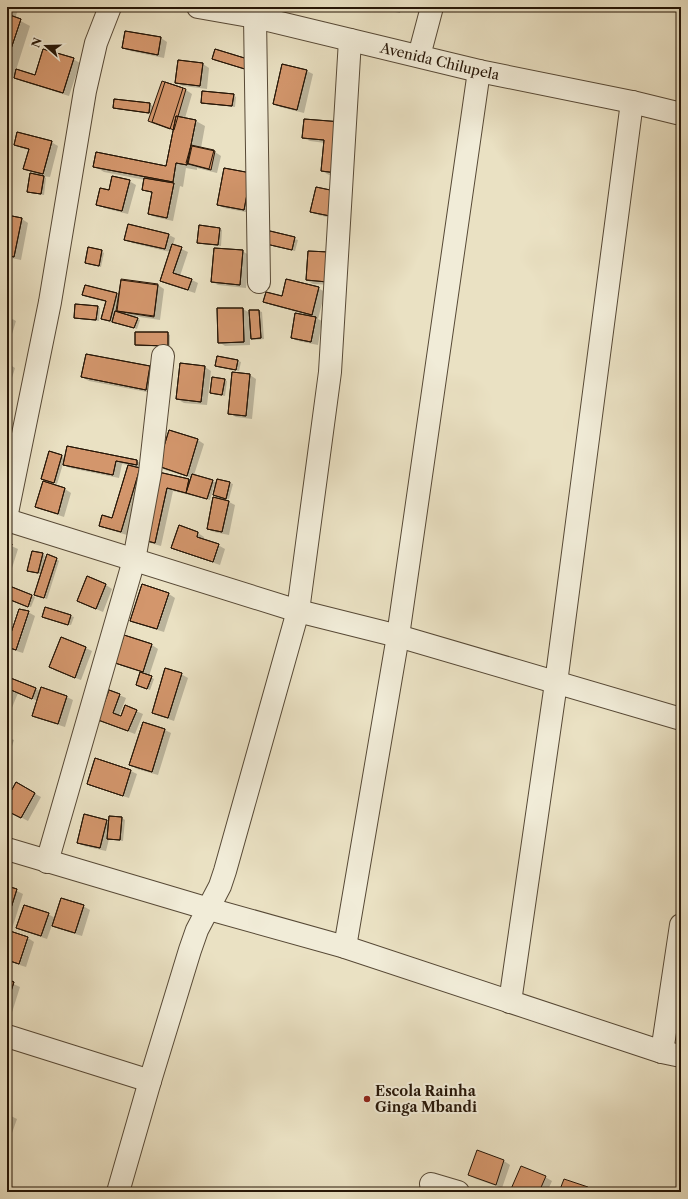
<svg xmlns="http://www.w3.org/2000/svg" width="688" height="1199" font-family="'Libre Caslon Text',serif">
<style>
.shadow{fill:#0003}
.building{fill:#d3966c;stroke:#261607}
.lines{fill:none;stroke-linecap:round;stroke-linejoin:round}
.minor-casing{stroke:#574936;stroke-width:24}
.minor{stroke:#f1ecd8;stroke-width:22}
.poi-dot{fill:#8f2418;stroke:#f1ecd8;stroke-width:1.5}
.labels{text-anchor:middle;stroke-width:4;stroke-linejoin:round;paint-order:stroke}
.street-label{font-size:14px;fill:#261607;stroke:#f1ecd8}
.poi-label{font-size:14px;font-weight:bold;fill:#261607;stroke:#f1ecd8;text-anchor:start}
</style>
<rect width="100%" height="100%" fill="#eae1c3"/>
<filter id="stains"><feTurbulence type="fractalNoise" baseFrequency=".005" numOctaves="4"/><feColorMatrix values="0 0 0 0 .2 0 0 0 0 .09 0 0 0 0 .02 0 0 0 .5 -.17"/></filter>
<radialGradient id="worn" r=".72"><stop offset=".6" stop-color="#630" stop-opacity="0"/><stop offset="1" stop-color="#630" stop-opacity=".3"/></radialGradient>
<!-- shadow -->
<path class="shadow" d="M7 7H12L18 10 15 18 30 26 16 70 36 76 73 59 80 63 69 96 21 81 13 76 12 82 7 80Z
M371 7H401L400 13Z
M161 38 167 42 164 58 130 51 123 48Z
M203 64 209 68 207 89 183 86 176 83Z
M307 71 313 74 304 113 280 107 274 104Z
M162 82 186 90 192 94 185 118 196 121 205 126 201 148 215 152 221 156 217 173 197 168V170L186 168 183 187 180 186 173 221 155 217 149 214 153 194 143 189 145 180 104 172 94 166 167 167 174 130 156 124 150 121 152 114 117 109 114 108 150 104 154 107Z
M233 95 236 97 235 107 205 104 202 103Z
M341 123 344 176 329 175 322 171 325 143 310 141 303 138Z
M51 142 58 146 50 177 42 176 46 178 44 195 31 193 28 191 40 175 31 172 25 168 29 150 21 148 15 145Z
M251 174V213L224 208 218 204Z
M129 181 136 185 128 214 104 208 97 204 109 191Z
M316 188 336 219 318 215 311 211Z
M7 216 22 219 28 223 21 260 7 257Z
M220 229 222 230 221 246 201 244 198 242Z
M270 232 298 240 295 251 270 245Z
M169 235 175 238 173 245 188 252 180 276 192 280 198 283 195 293 167 284 161 281 170 252 132 243 126 239Z
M101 251 104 253 101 267 89 264 86 263Z
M242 251 249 255 246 288 218 285 212 282Z
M335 257 333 285 313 284 307 280Z
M122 280 158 285 164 289 160 320 133 316 140 320 137 329 117 323 116 324 109 322 103 319 107 302 90 298 83 294H117L120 296Z
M318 288 325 292 318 319 322 321 318 345 298 341 292 338 304 314 271 305 264 302Z
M97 307 100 308 99 321 78 319 75 317Z
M218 309H243L250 313 259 311 262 312 264 339 255 340 250 337V345L225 346 219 342Z
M7 316 16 321 9 344 7 343Z
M167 333 170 335V347L139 346 136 345Z
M238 361 241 362 239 371 219 367 216 366Z
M7 363 15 368 9 388H7Z
M150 367 156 371 152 393 89 381 82 377Z
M205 367 211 371 207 405 184 403 177 399Z
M250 375 256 379 252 419 236 417 229 413Z
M224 380 227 381 225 396 214 394 211 392Z
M198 440 204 444 194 475 212 481 217 483H230L233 484 229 499 214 495 216 486H214L210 500 173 491 161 546 147 542 155 472 191 481 192 478 165 470 159 466Z
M67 447 137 461 144 465 143 468 136 467 146 473 127 535 107 529 100 526 113 520 129 465 122 464 119 478 70 468 63 464 57 484 43 479 62 456 65 458Z
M44 483 65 489 71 493 64 517 43 510 36 506Z
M229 502 235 505 229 535 214 532 208 529Z
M198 533 204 537 203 540 218 545 225 549 220 565 179 551 173 548Z
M7 544 18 549 7 584Z
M42 554 45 555 43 567H44L57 559 59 561 47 599 35 595 42 575 29 571Z
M106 585 112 589 103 612 78 601Z
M143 586 169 594 175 598 164 632 138 624 131 620Z
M13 588 35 597 31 607 12 600Z
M46 608 74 617 71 625 46 618Z
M28 612 35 616 23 653 7 648V637L10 638Z
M125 636 152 645 158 649 149 676 154 679 150 690 137 685 141 672 122 666 116 663Z
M61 638 86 648 92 651 81 680 56 671 50 667Z
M181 674 188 678 174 721 160 716 153 712Z
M7 683 36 689 41 692 42 689 67 697 73 700 65 727 40 719 33 716 38 701 18 693 7 720Z
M119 695 126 698 119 716 121 717 136 711 143 714 135 734 106 723 99 720Z
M165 730 171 733 158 775 137 769 131 765Z
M7 737 14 740 7 761Z
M131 771 137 774 129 798 94 787 88 783Z
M16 784 41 797 28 821 7 810V801Z
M110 817 122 818 125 820 123 841 109 839 106 851 84 846 78 842 106 821 110 822Z
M7 886 23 894 11 932 28 938 34 942 26 967 7 961Z
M83 906 90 910 82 936 59 929 52 925 47 939 24 931 18 927 48 914 55 918Z
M7 981 20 987 9 1022 7 1021Z
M7 1092 10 1094 7 1102Z
M7 1114 17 1119 7 1147Z
M504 1161 510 1165 502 1188 476 1179 469 1175Z
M545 1177 552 1181 547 1192H518L512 1189Z
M587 1188 594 1192H560Z"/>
<!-- building -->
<path class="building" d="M7 14 21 19 7 61Z
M7 14 21 19 7 61Z
M125 31 161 37 158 55 122 48Z
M125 31 161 37 158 55 122 48Z
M43 49 74 58 63 93 14 78 16 69 35 75Z
M43 49 74 58 63 93 14 78 16 69 35 75Z
M215 49 251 60 248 70 212 59Z
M215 49 251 60 248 70 212 59Z
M178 60 203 63 200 86 175 83Z
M178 60 203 63 200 86 175 83Z
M282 64 307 70 297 110 273 104Z
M282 64 307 70 297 110 273 104Z
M162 81 183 88 170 129 148 121Z
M165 82 186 89 174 130 152 122Z
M202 91 234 94 232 106 201 103Z
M202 91 234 94 232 106 201 103Z
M114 99 150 103 149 113 113 108Z
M114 99 150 103 149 113 113 108Z
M176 116 196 120 187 165 176 163 173 182 93 167 96 152 166 166Z
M176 116 196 120 187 165 176 163 173 182 93 167 96 152 166 166Z
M304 119 342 122 337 173 321 171 324 140 302 138Z
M304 119 342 122 337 173 321 171 324 140 302 138Z
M17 132 52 141 43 174 23 169 29 149 14 145Z
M17 132 52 141 43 174 23 169 29 149 14 145Z
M191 145 214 150 209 169 186 163Z
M192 146 215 151 211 170 188 164Z
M224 168 251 173 244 210 217 205Z
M224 168 251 173 244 210 217 205Z
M30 173 44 176 41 194 27 192Z
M30 173 44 176 41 194 27 192Z
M112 176 130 180 122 211 96 205 100 188 109 190Z
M112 176 130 180 122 211 96 205 100 188 109 190Z
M144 178 174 183 167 218 148 214 152 192 142 190Z
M144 178 174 183 167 218 148 214 152 192 142 190Z
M316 187 335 191 330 216 310 212Z
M316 187 335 191 330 216 310 212Z
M7 215 22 218 14 257 7 255Z
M7 215 22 218 14 257 7 255Z
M128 224 169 234 165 249 124 240Z
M128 224 169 234 165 249 124 240Z
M199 225 220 228 218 245 197 243Z
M199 225 220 228 218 245 197 243Z
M270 231 295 237 292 250 266 244Z
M270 231 295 237 292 250 266 244Z
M172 244 182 247 173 273 192 279 188 290 160 281Z
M172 244 182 247 173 273 192 279 188 290 160 281Z
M88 247 102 250 99 266 85 263Z
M88 247 102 250 99 266 85 263Z
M214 248 243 250 240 285 211 282Z
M214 248 243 250 240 285 211 282Z
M308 251 329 252 327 282 306 280Z
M308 251 329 252 327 282 306 280Z
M121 279 158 284 154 316 117 311Z
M286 279 319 287 312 315 263 302 266 292 282 296Z
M286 279 319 287 312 315 263 302 266 292 282 296Z
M121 280 158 285 154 317 116 311Z
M85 285 117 293 110 321 101 319 106 301 82 295Z
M85 285 117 293 110 321 101 319 106 301 82 295Z
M75 304 98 306 96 320 74 318Z
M75 304 98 306 96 320 74 318Z
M217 308H243L244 342 218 343Z
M217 308H243L244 342 218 343Z
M249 310H259L261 338 251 339Z
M249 310H259L261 338 251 339Z
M115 311 138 318 134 328 112 322Z
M115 311 138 318 134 328 112 322Z
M295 313 316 317 311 342 291 338Z
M295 313 316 317 311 342 291 338Z
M135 332H168V346L135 345Z
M135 332H168V346L135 345Z
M86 354 150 366 146 390 81 377Z
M86 354 150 366 146 390 81 377Z
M217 356 238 360 236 370 215 366Z
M217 356 238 360 236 370 215 366Z
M180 363 205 366 201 402 176 399Z
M180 363 205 366 201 402 176 399Z
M232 372 250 374 246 416 228 414Z
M232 372 250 374 246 416 228 414Z
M212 377 225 379 222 395 210 393Z
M212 377 225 379 222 395 210 393Z
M169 430 198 439 187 476 158 466Z
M169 430 198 439 187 476 158 466Z
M67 446 137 460V465L116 461 113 475 63 465Z
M67 446 137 460V465L116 461 113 475 63 465Z
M49 451 62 455 54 483 41 479Z
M49 451 62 455 54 483 41 479Z
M128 465 140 468 121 532 99 526 102 515 112 518Z
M128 465 140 468 121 532 99 526 102 515 112 518Z
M154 471 189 479 186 493 167 488 155 543 139 539Z
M154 471 189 479 186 493 167 488 155 543 139 539Z
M192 474 213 480 207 499 186 493Z
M192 474 213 480 207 499 186 493Z
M217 479 230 482 226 499 213 495Z
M217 479 230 482 226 499 213 495Z
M43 481 65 488 58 514 35 507Z
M43 481 65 488 58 514 35 507Z
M213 497 229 501 222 532 207 529Z
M213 497 229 501 222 532 207 529Z
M179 525 198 532 197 537 219 544 213 562 171 548Z
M179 525 198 532 197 537 219 544 213 562 171 548Z
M7 543 12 544 7 560Z
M7 543 12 544 7 560Z
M32 551 43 553 38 573 27 571Z
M32 551 43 553 38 573 27 571Z
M47 554 57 558 44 598 34 595Z
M47 554 57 558 44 598 34 595Z
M87 576 106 584 96 609 77 601Z
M87 576 106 584 96 609 77 601Z
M142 584 169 593 157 629 130 621Z
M142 584 169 593 157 629 130 621Z
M12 587 32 595 28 607 8 599Z
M12 587 32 595 28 607 8 599Z
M45 607 71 615 68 625 42 617Z
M45 607 71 615 68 625 42 617Z
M19 609 29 611 16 650 7 647V636H10Z
M19 609 29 611 16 650 7 647V636H10Z
M124 635 152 644 143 672 115 663Z
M124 635 152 644 143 672 115 663Z
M61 637 86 647 75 678 49 667Z
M61 637 86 647 75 678 49 667Z
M165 668 182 673 168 718 152 713Z
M165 668 182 673 168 718 152 713Z
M140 672 152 676 147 689 136 685Z
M140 672 152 676 147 689 136 685Z
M8 677 36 688 32 699 11 690 7 700V680Z
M8 677 36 688 32 699 11 690 7 700V680Z
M41 687 67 696 58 724 32 716Z
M41 687 67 696 58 724 32 716Z
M109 690 120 694 113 713 121 716 125 705 137 710 128 731 98 720Z
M109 690 120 694 113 713 121 716 125 705 137 710 128 731 98 720Z
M143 722 165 729 152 772 129 765Z
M143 722 165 729 152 772 129 765Z
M95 758 131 770 123 796 87 784Z
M95 758 131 770 123 796 87 784Z
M16 782 35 793 21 818 7 811V799Z
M16 782 35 793 21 818 7 811V799Z
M84 814 107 820 100 848 77 843Z
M84 814 107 820 100 848 77 843Z
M109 816 122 817 120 840 107 839Z
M109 816 122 817 120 840 107 839Z
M7 886 17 889 7 921Z
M7 886 17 889 7 921Z
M61 898 84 905 75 933 52 926Z
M61 898 84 905 75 933 52 926Z
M24 905 49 913 41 936 16 928Z
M24 905 49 913 41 936 16 928Z
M7 930 28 937 19 964 7 960Z
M7 930 28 937 19 964 7 960Z
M7 979 14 982 7 1004Z
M7 979 14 982 7 1004Z
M477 1150 504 1160 496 1185 468 1175Z
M521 1166 546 1176 539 1192H518L511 1189Z
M564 1179 588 1187 586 1192H559Z"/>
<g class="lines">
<defs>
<g id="minor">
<path id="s1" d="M198 7 255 17 479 71 632 102 681 114"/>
<path d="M255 17 259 282"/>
<path d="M419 56 432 7"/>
<path d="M7 513 50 302 85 91 96 43 110 7"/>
<path d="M7 520 298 611 398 636 681 719"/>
<path d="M7 849 209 909 345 947 662 1052 681 1056"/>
<path d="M47 862 134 560 150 473 163 356"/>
<path d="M345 947 398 636 479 71"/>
<path d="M510 1002 556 683 632 102"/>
<path d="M7 1036 150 1081"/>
<path d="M662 1052 681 925"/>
<path d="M431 1184 458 1192"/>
<path d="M118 1192 150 1081 190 950 197 930 220 886 225 871 298 611 330 372 350 40"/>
</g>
</defs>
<!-- minor casing -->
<use href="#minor" class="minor-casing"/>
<!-- minor -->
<use href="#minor" class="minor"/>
</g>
<!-- markers -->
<circle class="poi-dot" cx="367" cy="1099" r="4"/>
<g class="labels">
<!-- street labels -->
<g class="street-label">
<text dy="5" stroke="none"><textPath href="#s1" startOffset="248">Avenida Chilupela</textPath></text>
</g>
<!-- poi labels -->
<g class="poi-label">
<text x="375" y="1096">Escola Rainha<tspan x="375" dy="16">Ginga Mbandi</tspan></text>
</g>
</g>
<!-- margin -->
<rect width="688" height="1199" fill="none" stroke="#eae1c3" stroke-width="24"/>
<rect x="8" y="8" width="672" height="1183" fill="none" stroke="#261607" stroke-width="2"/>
<rect x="12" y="12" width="664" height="1175" fill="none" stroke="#261607"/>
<!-- north arrow -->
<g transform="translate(46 46) rotate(290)" stroke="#f1ecd8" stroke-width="3" paint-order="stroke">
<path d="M0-3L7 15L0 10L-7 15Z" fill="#261607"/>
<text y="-6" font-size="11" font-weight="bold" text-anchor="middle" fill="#261607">N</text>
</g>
<rect width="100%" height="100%" filter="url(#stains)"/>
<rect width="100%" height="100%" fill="url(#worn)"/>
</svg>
